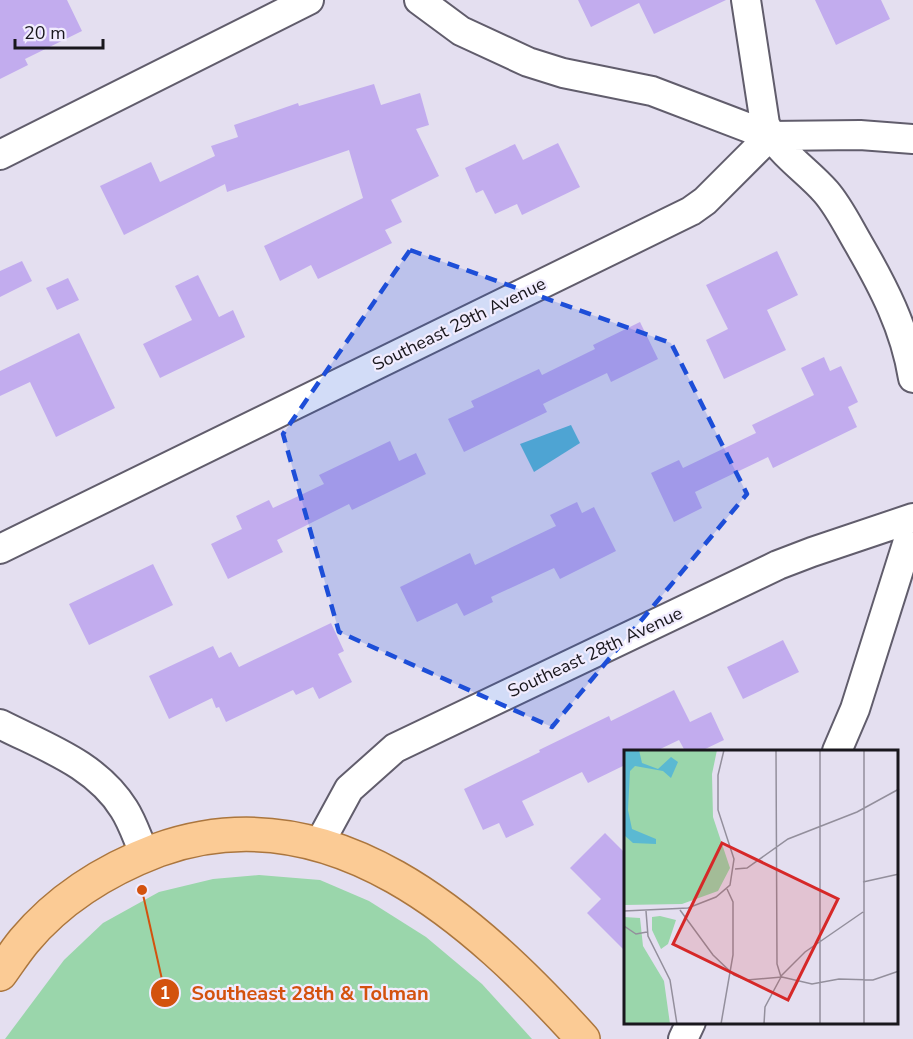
<svg xmlns="http://www.w3.org/2000/svg" width="913" height="1039" font-family="'Nunito Sans',sans-serif">
<style>
.green{fill:#9ad6ab}
.water{fill:#5bb9d2}
.building{fill:#c2acee}
.lines{fill:none;stroke-linecap:round;stroke-linejoin:round}
.minor-casing{stroke:#615d6c;stroke-width:32}
.major-casing{stroke:#ab763e;stroke-width:36}
.minor{stroke:#fff;stroke-width:28}
.major{stroke:#fbcb95;stroke-width:33}
.marked{fill:#1d4ed8;fill-opacity:0.2;stroke:#1d4ed8;stroke-width:4.5;stroke-dasharray:12 8;stroke-linejoin:round}
.labels{text-anchor:middle;stroke-width:4.5;stroke-linejoin:round;paint-order:stroke}
.street-label{font-size:18px;fill:#19171d;stroke:#f1ecfe}
.inset-road{fill:none;stroke:#938f9c;stroke-width:1.5}
.view{fill:#d62828;fill-opacity:0.15;stroke:#d62828;stroke-width:3}
.inset-edge{fill:none;stroke:#19171d;stroke-width:3}
.leader{fill:none;stroke:#d3520e;stroke-width:2}
.callout-dot{fill:#d3520e;stroke:#f1ecfe;stroke-width:2}
.mark-label{font-size:18px;text-anchor:middle;font-weight:bold;fill:#fff}
.callout-label{font-size:20px;text-anchor:middle;font-weight:bold;fill:#d3520e;stroke:#f1ecfe;stroke-width:4.5;stroke-linejoin:round;paint-order:stroke}
</style>
<rect width="100%" height="100%" fill="#e4dff0"/>
<!-- green -->
<path class="green" d="M259 875 320 880 369 901 426 937 482 984 532 1039H5L64 960 103 923 159 892 213 879Z"/>
<!-- water -->
<path class="water" d="M571 425 580 443 534 472 520 444Z"/>
<!-- building -->
<path class="building" d="M0 0H67L82 31 25 59 28 65 0 79Z
M578 0H726L654 34 639 3 591 27Z
M815 0H881L890 19 836 45Z
M374 84 381 105 420 93 429 125 416 129 439 176 391 200 402 222 385 230 392 243 318 279 311 265 280 281 264 246 363 198 349 150 227 192 225 184 124 235 100 186 151 162 160 182 215 156 211 146 238 137 234 125 298 103 299 106Z
M558 143 580 187 522 215 517 204 495 214 483 190 476 193 465 168 515 144 523 160Z
M777 251 798 295 767 310 786 350 724 379 706 340 728 329 706 285Z
M22 261 32 281 0 297V271Z
M198 275 219 317 233 310 245 337 160 378 143 344 192 320 175 286Z
M68 278 79 300 57 310 46 288Z
M640 322 658 359 611 382 607 373 553 399 543 404 547 412 464 452 448 419 474 407 471 401 539 369 542 375 595 349 593 345Z
M79 333 115 408 56 437 30 382 0 396V371Z
M824 357 830 371 841 366 858 402 848 407 857 427 773 468 768 457 695 492 702 508 674 522 651 473 679 460 683 468 756 433 752 425 814 395 801 368Z
M390 441 399 461 416 453 426 474 352 510 349 504 277 540 283 552 228 579 211 544 242 529 236 516 269 500 273 508 324 484 319 475Z
M577 502 582 513 594 507 616 551 560 579 554 568 491 597 493 602 464 616 457 603 417 622 400 587 470 553 475 565 556 526 550 515Z
M153 564 173 605 89 645 69 604Z
M331 623 344 651 338 654 352 682 319 699 313 687 296 695 293 690 226 722 219 707 216 708 212 698 169 719 149 676 213 646 219 658 231 652 239 667Z
M783 640 799 672 743 699 727 667Z
M674 690 690 722 711 712 724 740 701 751H685L679 740 656 751H625V765L588 783 582 772 522 801 534 825 506 838 499 823 483 830 464 789 540 752 539 750 609 716 611 721Z
M605 833 625 853V951L587 913 601 899 570 868Z"/>
<g class="lines">
<defs>
<path id="minor" d="M419 0 461 31 528 62 563 73 652 91 770 136
M746 0 765 124C778 153 806 169 826 192 839 207 848 226 858 243 883 286 905 328 913 378
M0 155 309 0
M0 549 691 211 705 201 770 136 860 135 913 139
M0 724C45 747 96 764 124 809 133 823 138 840 145 855
M837 751 855 709 913 525
M319 844 349 789 395 748 778 565 812 552 913 518
M683 1039 691 1022"/>
<path id="major" d="M0 974C8 963 15 952 24 941 59 899 108 869 158 850 331 788 476 921 583 1039"/>
</defs>
<!-- minor casing -->
<use href="#minor" class="minor-casing"/>
<!-- major casing -->
<use href="#major" class="major-casing"/>
<!-- minor -->
<use href="#minor" class="minor"/>
<!-- major -->
<use href="#major" class="major"/>
</g>
<!-- marked area -->
<path class="marked" d="M410 250 671 343 747 494 552 727 339 632 283 434Z"/>
<g class="labels">
<!-- street labels -->
<g class="street-label">
<text transform="translate(459 324) rotate(-26)" y="6">Southeast 29th Avenue</text>
<text transform="translate(595 652) rotate(-25)" y="6">Southeast 28th Avenue</text>
</g>
</g>
<!-- overview -->
<g transform="translate(624 750)">
<rect width="274" height="274" fill="#e4dff0"/>
<path d="M0 0H93L88 24 89 67 106 118 94 141 58 154 0 155ZM36 166 52 170 44 194 37 199 28 180V167ZM0 167 16 168 19 196 40 231 46 274H0Z" fill="#9ad6ab"/>
<path d="M0 0H15L18 13 34 19 47 7 54 12 47 28 39 21 11 16 6 21 4 60 8 79 32 89V94L9 93 0 85Z" fill="#5bb9d2"/>
<path class="inset-road" d="M111 119 123 118 164 89 233 62 275 39M239 132 275 124M56 160 89 205 110 225 123 230 158 227 188 234 215 229 249 230 275 221M0 161 64 158 92 147 106 135 110 109 94 60V25L100 0M22 161 24 186 46 230 53 274M0 176 12 184 23 182M157 226 181 202 239 162M97 274 109 205V152L103 139M140 274 141 257 157 227 153 214 152 0M196 274V0M240 274V0"/>
<path class="view" d="M98 93 214 149 164 250 49 194Z"/>
<rect width="274" height="274" class="inset-edge"/>
</g>
<!-- callouts -->
<path class="leader" d="M142 890L165 993"/>
<g class="callout-dot">
<circle cx="142" cy="890" r="6"/>
<circle cx="165" cy="993" r="15"/>
</g>
<g class="mark-label">
<text x="165" y="999">1</text>
</g>
<g class="callout-label">
<text x="310" y="1000">Southeast 28th &amp; Tolman</text>
</g>
<!-- scale -->
<path d="M15 39v9h88v-9" fill="none" stroke="#19171d" stroke-width="3"/>
<text x="24" y="39" font-size="18" fill="#19171d" stroke="#f1ecfe" stroke-width="4.5" paint-order="stroke">20 m</text>
</svg>
